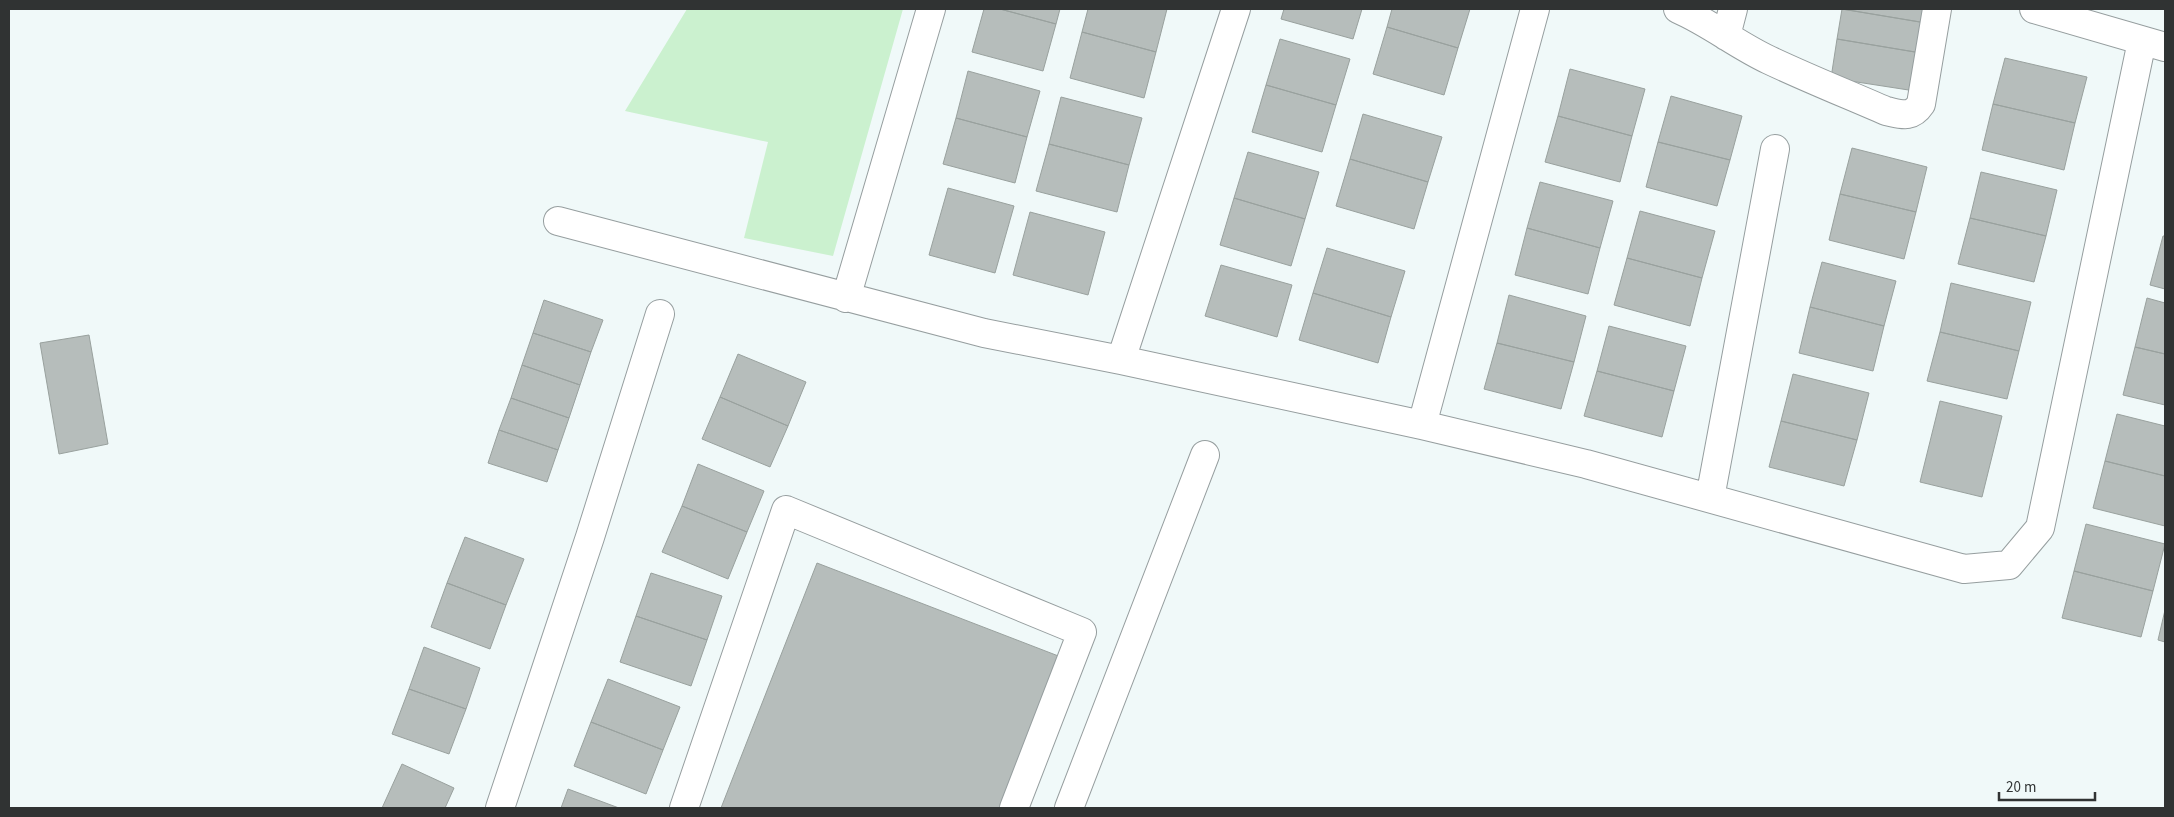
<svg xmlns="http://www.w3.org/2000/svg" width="2174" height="817" font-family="'Source Sans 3',sans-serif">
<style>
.green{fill:#cbf1cf}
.building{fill:#b6bdbb;stroke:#99a19e}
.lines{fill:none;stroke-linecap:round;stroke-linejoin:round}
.minor-casing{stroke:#969e9f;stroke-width:30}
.minor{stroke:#fff;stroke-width:28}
</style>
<rect width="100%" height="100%" fill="#f0f9f9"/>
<!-- green -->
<path class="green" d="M687 9H903L833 256 744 238 768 142 625 111Z"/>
<!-- building -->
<path class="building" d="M984 9H1000L1056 24 1043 71 972 52Z
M1000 9H1060L1056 24Z
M1088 9H1167L1156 52 1082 32Z
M1284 9H1362L1353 39 1281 19Z
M1392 9H1470L1458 48 1387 27Z
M1842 9 1926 23 1921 53 1837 39Z
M1842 9H1928L1926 23Z
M1387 27 1458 48 1444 95 1373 74Z
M1082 32 1156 52 1144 98 1070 78Z
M1280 39 1350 59 1336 105 1266 85Z
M1837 39 1921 53 1915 91 1831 78Z
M2005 58 2087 77 2075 123 1993 104Z
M1570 69 1645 89 1632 136 1558 116Z
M968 71 1040 91 1027 137 956 118Z
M1266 85 1336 105 1322 152 1252 132Z
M1671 96 1742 116 1730 160 1658 142Z
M1061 97 1142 118 1129 165 1049 144Z
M1993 104 2075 123 2064 170 1982 150Z
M1363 114 1442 137 1428 182 1350 159Z
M1558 116 1632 136 1620 182 1545 162Z
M956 118 1027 137 1015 183 943 164Z
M1658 142 1730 160 1717 206 1646 187Z
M1049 144 1129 165 1117 212 1036 191Z
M1852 148 1927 167 1916 212 1840 194Z
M1248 152 1319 172 1305 219 1234 198Z
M1350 159 1428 182 1414 229 1336 206Z
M1981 172 2057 190 2046 236 1970 218Z
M1540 182 1613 201 1600 248 1527 228Z
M948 188 1014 206 995 273 929 255Z
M1840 194 1916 212 1904 259 1829 240Z
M1234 198 1305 219 1291 266 1220 245Z
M1640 211 1715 231 1702 278 1627 258Z
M1030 212 1105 232 1088 295 1013 275Z
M1970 218 2046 236 2034 282 1958 264Z
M1527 228 1600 248 1588 294 1515 275Z
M2163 236H2165V289L2150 285Z
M1327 248 1405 271 1391 317 1313 293Z
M1627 258 1702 278 1690 326 1614 305Z
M1822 262 1896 281 1884 326 1810 307Z
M1221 265 1292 285 1277 337 1205 316Z
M1951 283 2031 302 2019 351 1940 332Z
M1313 293 1391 317 1378 363 1299 340Z
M1509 295 1586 316 1574 362 1497 343Z
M2147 298 2165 303V354L2135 347Z
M544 300 603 320 591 352 533 333Z
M1810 307 1884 326 1873 371 1799 353Z
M1609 326 1686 346 1674 391 1597 371Z
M1940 332 2019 351 2007 399 1927 381Z
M533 333 591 352 580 385 522 365Z
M89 335 108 444 59 454 40 343Z
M1497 343 1574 362 1561 409 1484 389Z
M2135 347 2165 354V405L2123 395Z
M738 354 806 382 788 426 720 397Z
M522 365 580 385 569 418 511 398Z
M1597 371 1674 391 1662 437 1584 416Z
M1793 374 1869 393 1857 440 1781 421Z
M720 397 788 426 770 467 702 439Z
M511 398 569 418 558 450 499 430Z
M1940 401 2002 416 1982 497 1920 482Z
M2117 414 2165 426V476L2105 461Z
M1781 421 1857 440 1844 486 1769 467Z
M499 430 558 450 547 482 488 463Z
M2105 461 2165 476V526L2093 508Z
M698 464 764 491 747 532 682 506Z
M682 506 747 532 728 579 662 552Z
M2086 524 2165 544 2153 591 2074 571Z
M465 537 524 559 506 605 447 583Z
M817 563 1061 657 1002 808H721Z
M2074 571 2153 591 2141 637 2062 618Z
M651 573 722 596 707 640 636 616Z
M447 583 506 605 490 649 431 627Z
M2165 610V642L2158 640Z
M636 616 707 640 691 686 620 662Z
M424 647 480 668 466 709 409 689Z
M608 679 680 707 663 750 591 722Z
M409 689 466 709 449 754 392 734Z
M591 722 663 750 646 794 574 766Z
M402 764 454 788 445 808H382Z
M568 789 619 808H561Z"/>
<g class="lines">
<defs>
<path id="minor" d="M1678 9C1710 23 1737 45 1769 60 1807 78 1847 94 1886 111 1901 114 1911 119 1921 104L1937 9
M2034 9 2165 47
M1726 36 1733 9
M558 221 984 333 1121 360 1422 425 1586 464 1964 569 2009 565 2040 528 2142 41
M846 298 931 9
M1121 360 1236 9
M1422 425 1535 9
M1710 498 1775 149
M500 808 590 537 660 314
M684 808 786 510 1082 632 1014 808
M1069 808 1205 455"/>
</defs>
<!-- minor casing -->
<use href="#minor" class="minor-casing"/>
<!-- minor -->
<use href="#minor" class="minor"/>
</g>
<!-- border -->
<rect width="2174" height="817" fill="none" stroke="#303333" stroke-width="20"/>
<!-- scale -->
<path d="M1999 792v8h96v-8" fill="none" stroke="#303333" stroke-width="2.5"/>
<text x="2006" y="792" font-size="15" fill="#303333" stroke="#f0f9f9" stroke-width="4" paint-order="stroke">20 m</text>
</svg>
